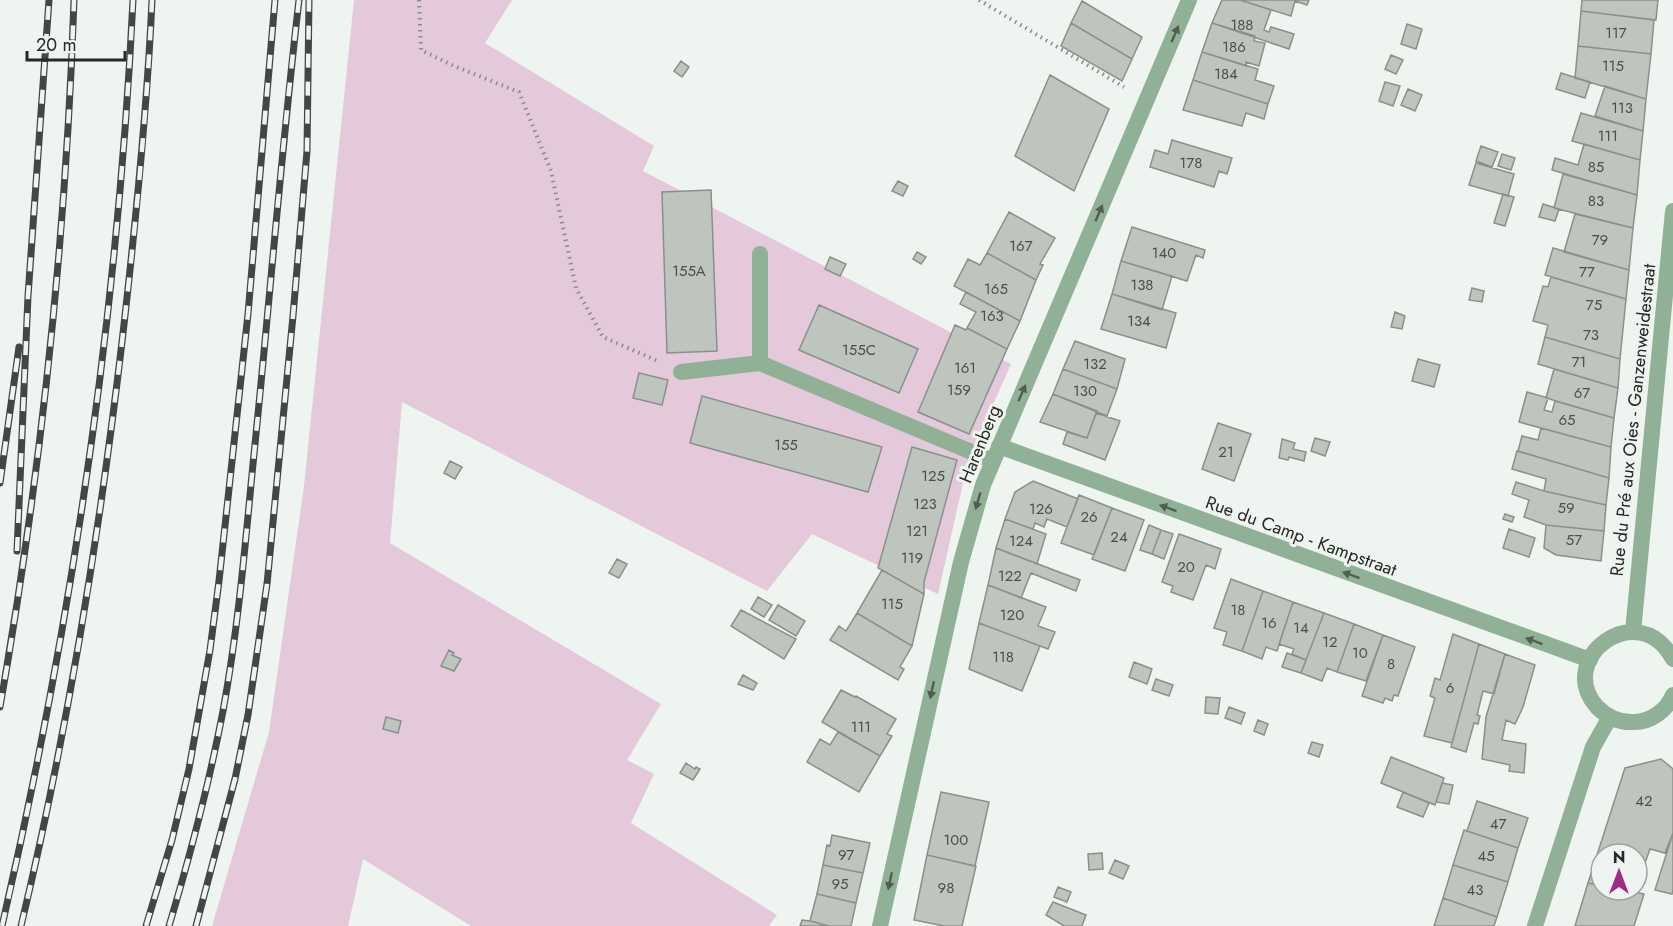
<svg xmlns="http://www.w3.org/2000/svg" width="1673" height="926" font-family="Jost,sans-serif">
<style>
.green{fill:#e3c9da}
.building{fill:#bec5bf;stroke:#8a908b;stroke-width:1.5}
.lines{fill:none;stroke-linecap:round;stroke-linejoin:round}
.path{stroke:#888d89;stroke-width:4;stroke-dasharray:1.5 4.5;stroke-linecap:butt}
.service{stroke:#90b196;stroke-width:16}
.minor{stroke:#90b196;stroke-width:16}
.rail-casing{stroke:#434644;stroke-width:7}
.rail{stroke:#eef4ef;stroke-width:4.5;stroke-dasharray:14;stroke-linecap:butt}
.oneway{fill:#505f53}
.labels{text-anchor:middle;stroke-width:6;stroke-linejoin:round;paint-order:stroke}
.number-label{font-size:15px;fill:#4c504d}
.street-label{font-size:18px;fill:#262927;stroke:#eef4ef}
</style>
<rect width="100%" height="100%" fill="#eef4ef"/>
<!-- green -->
<path class="green" d="M354 0H512L485 43 654 146 643 171 1011 364 968 461 938 594 812 534 767 591 402 402 390 543 661 704 627 760 654 774 631 823 777 915 769 926H471L363 859 348 926H212L269 732 304 486Z"/>
<!-- building -->
<path class="building" d="M1222 0H1240L1271 10 1264 30 1269 32 1271 27 1294 34 1289 49 1212 23Z
M1240 0H1309L1307 5 1295 1 1291 16Z
M1582 0H1658L1656 20 1581 11Z
M1082 1 1142 37 1132 59 1071 23Z
M1581 11 1654 20 1651 54 1578 46Z
M1071 23 1132 59 1122 81 1061 46Z
M1212 23 1255 36 1254 41 1265 43 1259 66 1246 62V66L1202 52Z
M1407 24 1422 29 1416 49 1401 44Z
M1578 46 1651 54 1646 99 1575 78Z
M1202 52 1258 69 1255 80 1274 86 1268 104 1193 80Z
M1391 55 1403 60 1396 74 1385 69Z
M681 61 689 67 682 77 674 71Z
M1561 73 1590 82 1585 98 1556 89Z
M1050 75 1109 109 1074 191 1015 156Z
M1193 80 1268 104 1264 119 1246 113 1242 126 1183 110Z
M1385 82 1400 86 1393 106 1379 101Z
M1605 86 1646 99 1643 131 1595 116Z
M1408 89 1422 95 1415 111 1401 105Z
M1581 113 1643 131 1640 160 1572 141Z
M1172 140 1232 158 1227 174 1219 171 1214 187 1150 167 1155 150 1168 154Z
M1584 144 1640 160 1637 195 1552 170 1555 158 1578 165Z
M1481 146 1498 152 1492 167 1476 161Z
M1502 154 1515 158 1511 170 1498 166Z
M1476 163 1514 174 1508 196 1469 185Z
M1563 174 1637 195 1633 228 1554 208Z
M898 181 908 186 903 196 892 191Z
M711 190 717 351 667 353 662 192Z
M1503 194 1514 197 1505 226 1494 223Z
M1543 204 1559 209 1555 221 1539 217Z
M1009 212 1055 238 1040 264 1043 265 1036 280 987 253Z
M1575 214 1633 228 1629 270 1564 252Z
M1132 227 1205 250 1203 258 1196 255 1187 281 1121 261Z
M1553 248 1629 270 1626 299 1545 275Z
M917 252 926 257 921 264 913 259Z
M987 253 1036 280 1020 321 954 286 968 259 980 265Z
M830 257 846 264 840 276 825 269Z
M1121 261 1172 276 1162 310 1112 294Z
M1551 277 1626 299 1620 359 1545 337 1548 325 1533 321 1543 286 1548 287Z
M1472 288 1484 291 1482 302 1469 300Z
M966 292 1020 321 1007 349 967 328 976 312 960 304Z
M1112 294 1176 313 1166 348 1101 329Z
M819 305 918 349 899 393 799 350Z
M1395 312 1405 316 1402 329 1391 327Z
M955 325 966 330 967 328 1007 349 969 434 918 412Z
M1545 337 1620 359 1618 388 1538 364Z
M1075 341 1125 359 1117 389 1063 369Z
M1418 359 1440 365 1434 387 1412 381Z
M1063 369 1117 389 1107 416 1053 394Z
M1554 369 1618 388 1614 418 1546 398Z
M639 373 668 380 662 405 633 398Z
M1527 392 1548 398 1544 410 1552 412 1555 401 1614 418 1611 447 1519 422Z
M1053 394 1097 411 1087 438 1040 422Z
M702 396 882 447 868 492 690 443Z
M1096 413 1120 421 1105 460 1063 444 1067 432 1087 438Z
M1218 423 1251 434 1234 481 1202 469Z
M1541 428 1611 447 1609 478 1518 451 1522 436 1538 440Z
M1315 438 1330 442 1325 456 1311 451Z
M1282 439 1295 443 1293 449 1306 452 1304 461 1289 457 1288 460 1279 458Z
M912 447 957 460 924 582V594L878 568Z
M1517 451 1609 478 1606 505 1544 491 1546 479 1512 469Z
M450 461 462 467 455 479 444 473Z
M1033 481 1078 499 1067 527 1047 519 1044 527 1035 523 1033 529 1005 519 1015 492Z
M1516 482 1544 491 1606 505 1604 531 1546 525 1524 517 1529 500 1512 494Z
M1079 495 1112 508 1094 555 1061 543Z
M1112 508 1144 520 1125 571 1092 559Z
M1505 514 1514 517 1512 522 1503 519Z
M1005 519 1046 534 1037 564 996 548Z
M1149 525 1161 530 1152 554 1140 550Z
M1546 525 1604 531 1601 561 1556 555 1544 548Z
M1509 529 1535 538 1529 557 1503 548Z
M1161 530 1173 534 1164 559 1152 554Z
M1179 534 1221 549 1215 569 1206 565 1193 600 1171 592 1173 586 1162 582Z
M996 548 1080 580 1076 591 1031 573 1021 598 988 585Z
M617 559 627 564 619 578 609 573Z
M882 570 924 594 912 646 857 613Z
M1231 579 1263 591 1242 651 1223 645 1227 632 1214 628Z
M988 585 1046 607 1038 626 1055 632 1048 649 979 623Z
M1263 591 1293 602 1277 651 1266 647 1262 659 1242 651Z
M758 597 772 605 764 617 751 609Z
M1293 602 1324 613 1306 660 1292 654 1294 649 1279 644Z
M778 605 805 621 796 636 769 620Z
M741 610 796 639 784 659 731 626Z
M857 613 912 646 900 667 904 669 898 680 830 640 839 626 846 631Z
M1324 613 1354 624 1337 672 1327 668 1322 681 1301 673Z
M979 623 1040 646 1022 691 969 669Z
M1354 624 1383 635 1366 681 1337 672Z
M1453 634 1479 644 1452 743 1424 736 1435 698 1430 696 1435 678 1440 680Z
M1383 635 1415 647 1398 696 1394 695 1392 701 1385 698 1383 703 1362 696Z
M1479 644 1505 654 1494 694 1483 691 1477 715 1480 716 1478 724 1474 723 1466 752 1451 747Z
M449 650 454 653 452 655 461 659 454 671 441 666Z
M1287 653 1306 660 1301 673 1282 667Z
M1505 654 1535 665 1523 707 1515 724 1506 720 1502 740 1526 744 1524 773 1509 771 1510 765 1482 759 1486 717Z
M1134 662 1152 669 1147 684 1129 677Z
M743 675 757 683 753 690 738 684Z
M1156 679 1173 685 1169 696 1152 690Z
M841 690 855 697 856 696 896 719 887 734 892 736 880 756 822 722Z
M1206 697 1220 698 1218 714 1205 713Z
M1229 707 1245 713 1241 724 1225 718Z
M386 717 401 721 398 733 383 729Z
M1258 720 1268 724 1264 735 1254 731Z
M838 732 880 756 859 792 807 762 820 739 830 745Z
M1312 742 1323 745 1319 757 1308 753Z
M1391 757 1444 778 1435 805 1381 783Z
M1661 759 1673 769V833L1665 853 1650 849 1637 885V854H1601V886L1588 883 1625 768Z
M686 763 695 769 696 767 700 769 693 780 680 773Z
M1442 783 1453 785 1449 804 1436 802Z
M941 792 989 802 975 866 927 855Z
M1403 792 1429 803 1423 817 1397 807Z
M1477 801 1528 818 1518 848 1467 831Z
M1464 830 1518 848 1508 882 1453 865Z
M1673 833V890L1672 894 1655 890Z
M832 835 870 843 863 873 823 865 827 845 830 846Z
M1102 853 1103 869 1089 870 1088 854Z
M927 855 976 866 962 926H944L914 920Z
M1115 860 1129 866 1123 879 1109 873Z
M823 865 863 873 856 903 817 894Z
M1453 865 1508 882 1497 917 1443 898Z
M1588 883 1601 886V890H1627L1644 894 1634 926H1575Z
M1058 887 1071 892 1067 902 1054 897Z
M817 894 856 903 851 926H829L810 921Z
M1443 898 1497 917 1494 926H1434Z
M1053 902 1086 915 1082 926H1064L1046 915Z
M802 920 810 921 829 926H800Z"/>
<g class="lines">
<!-- path -->
<path class="path" d="M419 0 421 50 454 66 519 92 551 171 576 288 603 337 660 362
M979 0 1124 87"/>
<!-- service -->
<path class="service" d="M760 254V363
M681 372 760 363 993 461"/>
<!-- minor -->
<path class="minor" d="M999 446 1590 660
M1633 632 1673 211
M1673 659C1638 595 1554 659 1597 707 1607 717 1620 723 1634 722 1651 722 1667 710 1673 695
M880 926 961 562 983 485 1189 0
M1535 926 1593 747 1610 717"/>
<defs>
<path id="rail" d="M0 483 19 347
M17 551 28 296 49 0
M0 707C41 473 66 237 74 0
M2 926C72 622 118 311 133 0
M21 926C67 734 99 538 122 342 135 229 147 114 152 0
M146 926 172 840 189 769 210 650 219 581 248 314 275 0
M169 926C190 856 209 784 223 711 238 630 245 547 253 464 269 309 281 154 299 0
M196 926 235 779 248 715 267 584 293 316 307 151 309 0"/>
</defs>
<!-- rail casing -->
<use href="#rail" class="rail-casing"/>
<!-- rail -->
<use href="#rail" class="rail"/>
</g>
<!-- one-way arrows -->
<defs><path id="oneway-solid" d="M-6-.8H1V-3.2L6.5 0L1 3.2V.8H-6Z" transform="scale(1.5)"/></defs>
<g class="oneway">
<use href="#oneway-solid" transform="translate(1175 34) rotate(-67)"/>
<use href="#oneway-solid" transform="translate(1099 213) rotate(-67)"/>
<use href="#oneway-solid" transform="translate(1022 393) rotate(-67)"/>
<use href="#oneway-solid" transform="translate(978 501) rotate(106)"/>
<use href="#oneway-solid" transform="translate(1168 508) rotate(-160)"/>
<use href="#oneway-solid" transform="translate(1351 575) rotate(-160)"/>
<use href="#oneway-solid" transform="translate(1534 641) rotate(-160)"/>
<use href="#oneway-solid" transform="translate(932 690) rotate(102)"/>
<use href="#oneway-solid" transform="translate(890 881) rotate(102)"/>
</g>
<g class="labels">
<!-- number labels -->
<g class="number-label">
<text x="1242" y="30">188</text>
<text x="1616" y="38">117</text>
<text x="1234" y="52">186</text>
<text x="1613" y="71">115</text>
<text x="1226" y="79">184</text>
<text x="1622" y="113">113</text>
<text x="1608" y="141">111</text>
<text x="1191" y="168">178</text>
<text x="1596" y="172">85</text>
<text x="1596" y="206">83</text>
<text x="1600" y="245">79</text>
<text x="1021" y="251">167</text>
<text x="1164" y="258">140</text>
<text x="689" y="276">155A</text>
<text x="1587" y="277">77</text>
<text x="1142" y="290">138</text>
<text x="996" y="294">165</text>
<text x="1594" y="310">75</text>
<text x="992" y="321">163</text>
<text x="1139" y="326">134</text>
<text x="1591" y="340">73</text>
<text x="859" y="355">155C</text>
<text x="1579" y="367">71</text>
<text x="1095" y="369">132</text>
<text x="965" y="373">161</text>
<text x="959" y="395">159</text>
<text x="1085" y="396">130</text>
<text x="1582" y="398">67</text>
<text x="1567" y="425">65</text>
<text x="786" y="450">155</text>
<text x="1226" y="457">21</text>
<text x="933" y="481">125</text>
<text x="925" y="509">123</text>
<text x="1566" y="513">59</text>
<text x="1041" y="514">126</text>
<text x="1089" y="522">26</text>
<text x="917" y="536">121</text>
<text x="1119" y="542">24</text>
<text x="1574" y="545">57</text>
<text x="1021" y="546">124</text>
<text x="912" y="563">119</text>
<text x="1186" y="572">20</text>
<text x="1010" y="581">122</text>
<text x="892" y="609">115</text>
<text x="1238" y="615">18</text>
<text x="1012" y="620">120</text>
<text x="1269" y="628">16</text>
<text x="1301" y="633">14</text>
<text x="1330" y="647">12</text>
<text x="1360" y="658">10</text>
<text x="1003" y="662">118</text>
<text x="1391" y="669">8</text>
<text x="1450" y="693">6</text>
<text x="861" y="732">111</text>
<text x="1644" y="806">42</text>
<text x="1498" y="829">47</text>
<text x="956" y="845">100</text>
<text x="846" y="860">97</text>
<text x="1486" y="861">45</text>
<text x="840" y="889">95</text>
<text x="946" y="893">98</text>
<text x="1475" y="895">43</text>
</g>
<!-- street labels -->
<g class="street-label">
<text transform="translate(1633 420) rotate(-84)" y="6">Rue du Pré aux Oies - Ganzenweidestraat</text>
<text transform="translate(980 444) rotate(-68)" y="6">Harenberg</text>
<text transform="translate(1301 536) rotate(20)" y="6">Rue du Camp - Kampstraat</text>
</g>
</g>
<!-- north arrow -->
<g transform="translate(1619 872)"><circle r="28" fill="#eef4ef" stroke="#9ea39f" stroke-width="1.5"/>
<path d="M0-4.5L10 22L0 15L-10 22Z" fill="#a02c87"/>
<text y="-9" font-size="16" font-weight="bold" text-anchor="middle" fill="#262927">N</text>
</g>
<!-- scale -->
<path d="M27 51v9h98v-9" fill="none" stroke="#262927" stroke-width="3"/>
<text x="36" y="51" font-size="18" fill="#262927" stroke="#eef4ef" stroke-width="4.5" paint-order="stroke">20 m</text>
</svg>
